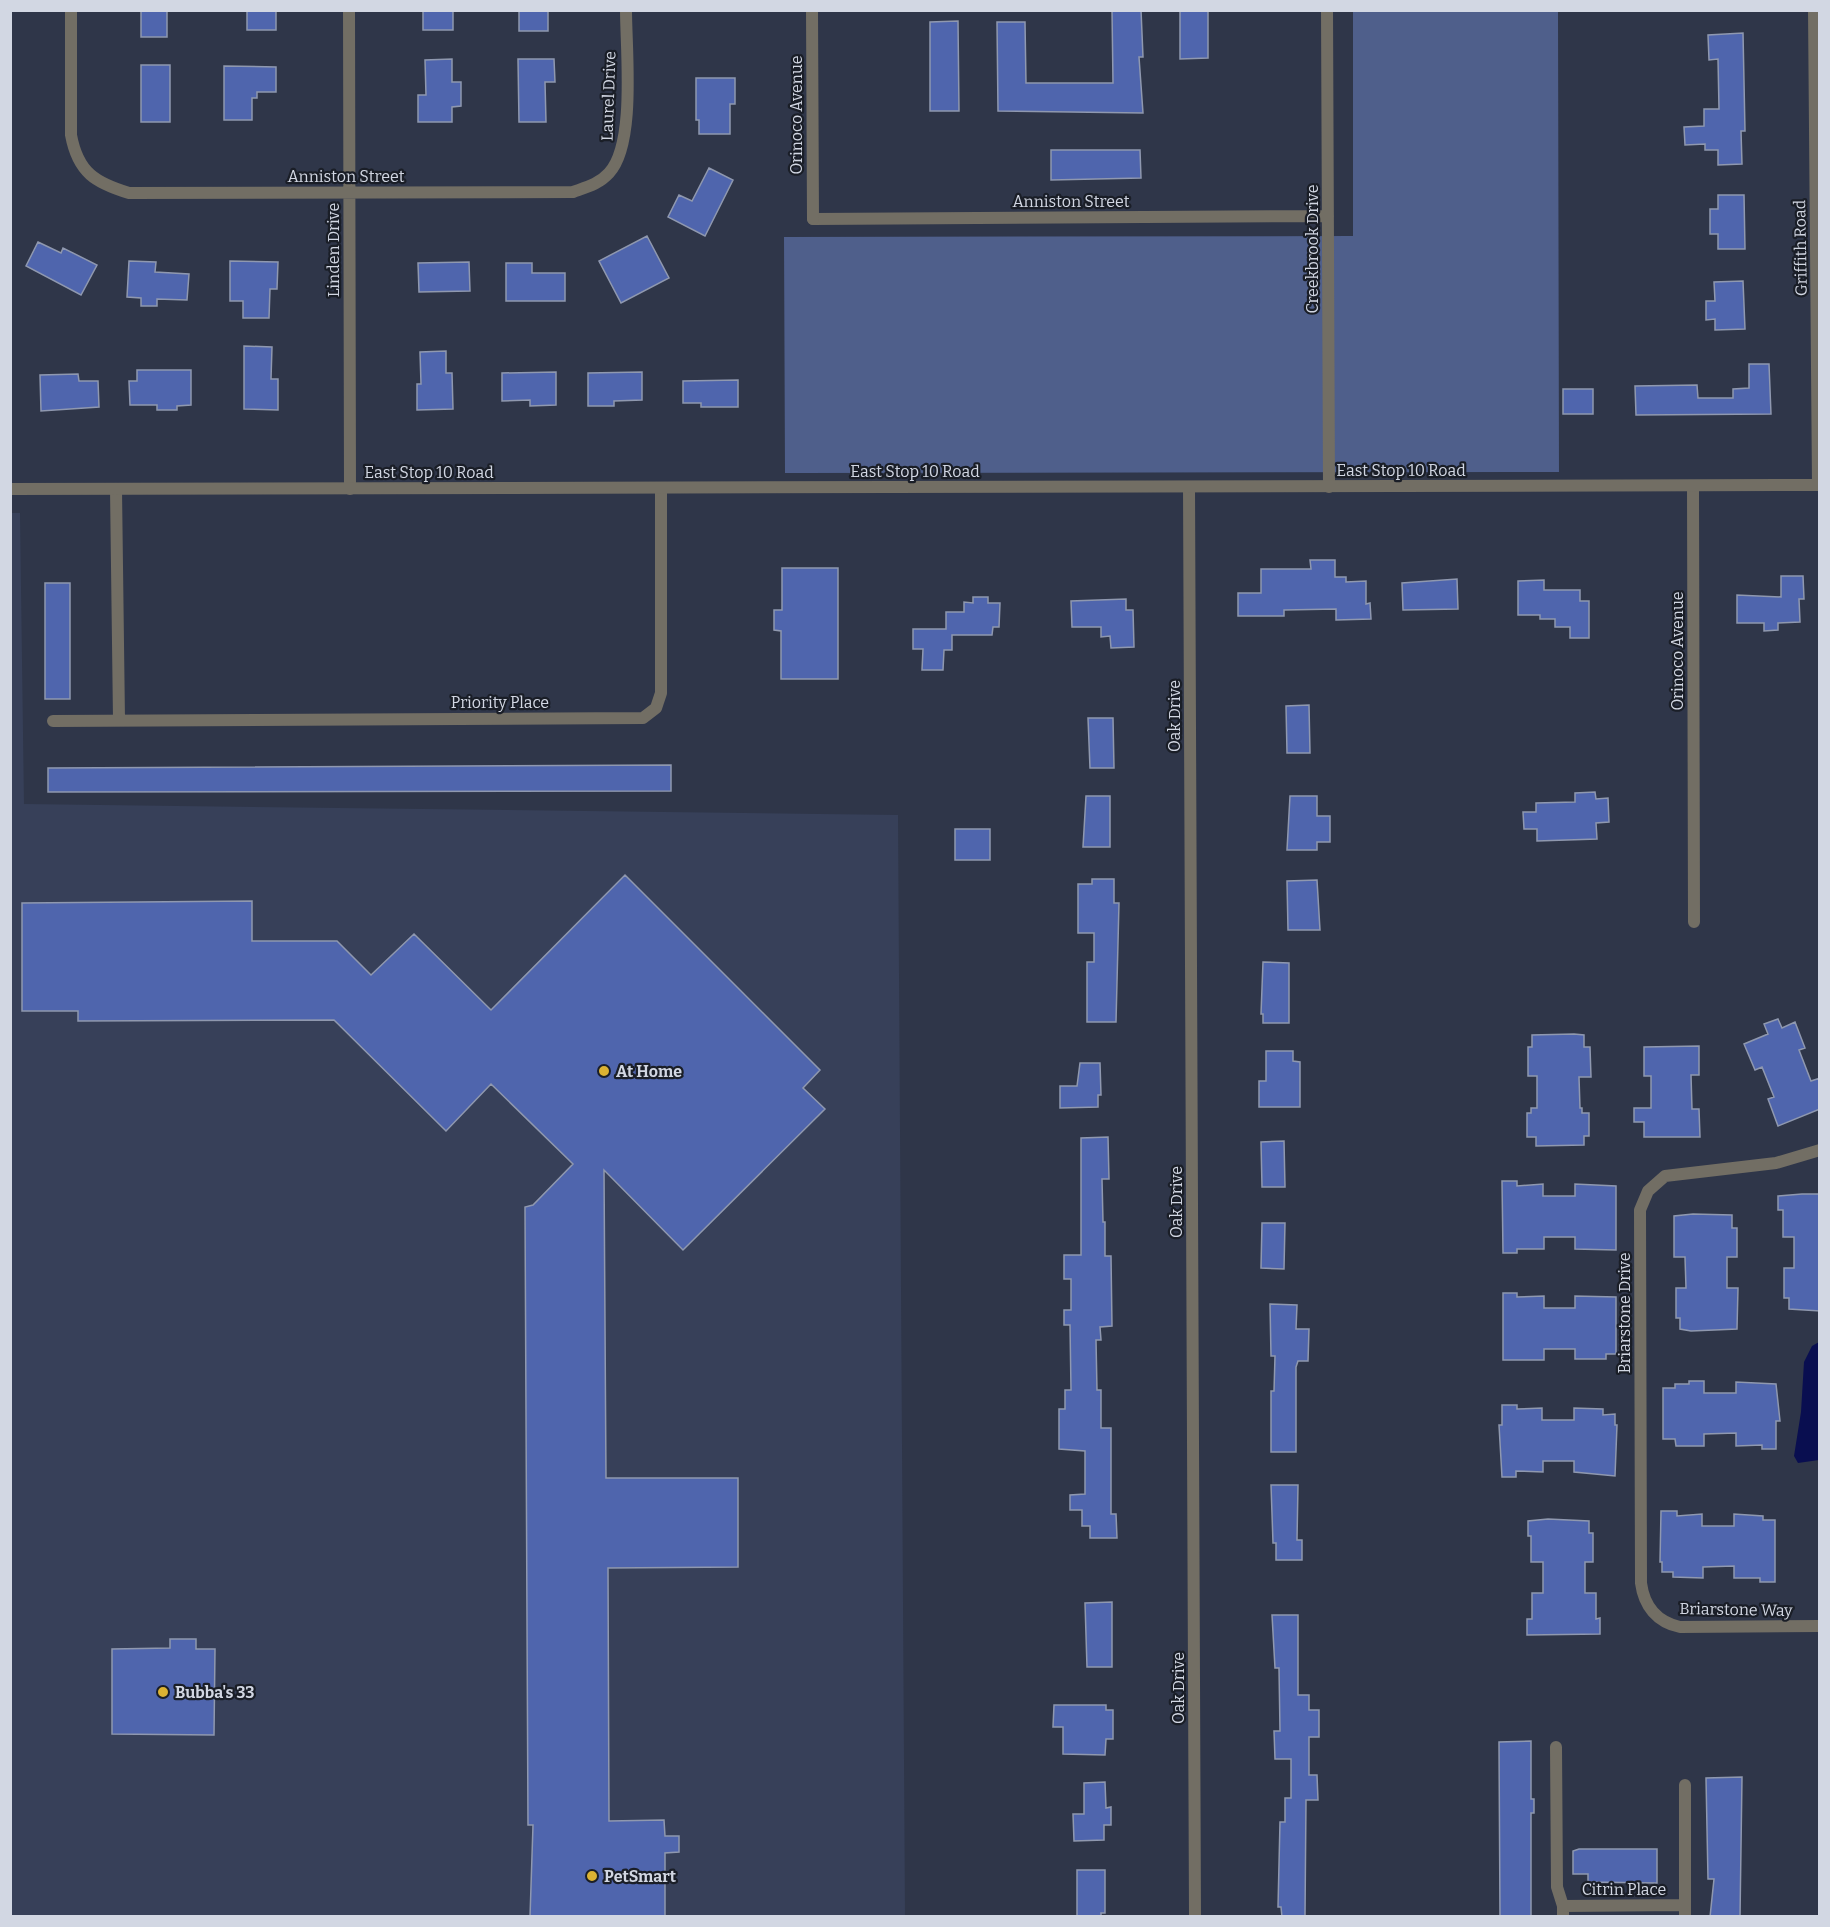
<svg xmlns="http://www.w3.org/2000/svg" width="1830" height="1927" font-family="Bitter,serif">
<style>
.built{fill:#374059}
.green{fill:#4f5f8b}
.water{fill:#090e50}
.building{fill:#4f65ad;stroke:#8f98af;stroke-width:1.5}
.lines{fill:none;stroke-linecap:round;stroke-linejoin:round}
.minor{stroke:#726e64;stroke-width:12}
.tertiary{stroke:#726e64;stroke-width:12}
.poi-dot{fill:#dbb233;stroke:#1a1e27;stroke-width:2}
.labels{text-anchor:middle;stroke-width:4.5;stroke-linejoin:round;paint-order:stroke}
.street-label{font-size:16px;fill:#d2d7e3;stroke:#1a1e27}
.poi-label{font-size:16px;font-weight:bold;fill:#d2d7e3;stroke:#1a1e27;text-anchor:start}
</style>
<rect width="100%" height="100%" fill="#2f3649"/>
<!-- built -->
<path class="built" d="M11 513H20L24 804 898 815 905 1916H11Z"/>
<!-- green -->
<path class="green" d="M1353 11H1558L1559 472 785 473 784 237 1353 236Z"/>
<!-- water -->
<path class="water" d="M1819 1342V1460L1798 1463 1794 1456 1801 1412 1804 1362 1812 1346Z"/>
<!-- building -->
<path class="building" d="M141 10H167V37H141Z
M247 10H276V30H247Z
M423 10H453V30H423Z
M519 10H548V31H519Z
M1112 10H1141L1143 57H1139L1143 113 998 111 997 22H1025L1026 83H1113Z
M1180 10H1208V58L1180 59Z
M958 21 959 111H930V22Z
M1743 33 1745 131H1741L1742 164 1718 165V150H1705V144L1685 145 1684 127 1704 126V109H1719L1718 59 1709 60 1708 35Z
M452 59V82H461V106L452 107V122H418V95H426L425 60Z
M518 59H554L555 82H545L546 122H519Z
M141 65H170V122H141Z
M224 66 276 67V92H257V98H252V120H224Z
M696 78H735V104H730V134H699V120H696Z
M1051 150H1140L1141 178 1051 180Z
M709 168 733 180 705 236 668 217 679 195 692 201Z
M1718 195H1744L1745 249H1718V234H1710V209H1718Z
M647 236 669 278 621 303 599 261Z
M38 242 61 253 63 248 97 265 81 295 26 266Z
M129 261 156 262 155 272 189 274 187 300 157 299V306H141V298L127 297Z
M230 261 278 262 277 289H270L269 318H243V301H230Z
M469 262 470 291 419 292 418 263Z
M506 263H532V273H565V301H506Z
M1743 281 1745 329 1715 330V319L1706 320V301H1715L1714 282Z
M244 346 272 347 271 379H278V410L244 409Z
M446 351V373H452L453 409 417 410V384H421L420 352Z
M1749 364H1769L1771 414 1636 415 1635 386 1697 385 1698 398H1733V389L1749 388Z
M137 370H191V405L177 406V410H157V405H130L129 381H137Z
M556 372V405L530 406V400L502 401V373Z
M642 372V400L614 401V406H588V373Z
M78 374 79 381H98L99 407 41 411 40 375Z
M738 380V407H701V403H683V381Z
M1563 389H1593V414H1563Z
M1310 560H1335V577H1346V582L1366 581V604L1370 603 1371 619 1336 620V609L1284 610V616H1238V593H1261V569H1311Z
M782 568H838V679H781V631L774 630V610H782Z
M1781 576H1803L1804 599H1799L1800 622 1778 623V630L1764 631V623H1737V595L1781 597Z
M1457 579 1458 609 1403 610 1402 583Z
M1544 580V590H1580V601H1589V638H1570V627H1555V619H1540V615H1518V581Z
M45 583H70V699H45Z
M973 597H988V603H1000L999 627H993L992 635H952V650H944L943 670H922L923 649H913V629H946V612H964V602L973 603Z
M1126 599V610H1133L1134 647 1111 648 1110 636 1101 637V627H1072L1071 601Z
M1309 705 1310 753H1287L1286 706Z
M1088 718H1113L1114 768H1090Z
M671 765V791L48 792V768Z
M1595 792 1596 799 1608 798 1609 822 1596 823 1597 839 1537 841V829H1524L1523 812H1536V803L1575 802V793Z
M1086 796H1110V847H1083Z
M1290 796H1317V816H1330V842H1317V850H1287Z
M955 829H990V860H955Z
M625 875 820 1070 803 1088 825 1109 683 1250 604 1170 606 1478H738V1567L608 1568 609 1821 664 1820 665 1836H679V1852L665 1853V1917H530L533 1825H528L525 1207 533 1205 573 1164 491 1084 446 1131 334 1020 78 1021V1011H22V903L252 901V941H337L371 975 414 934 491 1010Z
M1092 879H1114V903H1119L1116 1022H1087V962H1094V933H1078V884H1092Z
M1317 880 1320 930H1288L1287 881Z
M1263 962 1289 963V1023H1263V1014H1261Z
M1778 1019 1782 1028 1795 1022 1805 1048 1799 1050 1811 1081 1820 1078V1109L1778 1126 1768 1099 1774 1097 1762 1067 1755 1070 1744 1044 1768 1034 1764 1024Z
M1574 1034 1584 1035V1047H1590L1591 1077H1579L1580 1108H1582V1113H1589V1136H1584V1145L1536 1146V1137H1527V1113H1531V1108H1537V1076H1528V1047H1532V1035Z
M1699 1046V1075H1691L1692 1109H1699L1700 1137H1644V1122H1634V1108H1651V1076H1644V1047Z
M1266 1051H1293V1061L1300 1062V1107H1259V1081H1266Z
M1080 1063H1100L1101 1095H1098V1107L1060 1108V1086H1077Z
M1108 1137 1109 1179H1102L1103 1222H1105V1256H1111L1112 1326 1100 1327 1101 1340H1096L1097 1390H1101V1428H1111V1514H1116L1117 1538H1090V1526H1082V1510H1070V1495L1085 1494V1451L1059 1449V1409H1065V1390H1071L1070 1325H1064V1310H1071V1279H1064V1255H1081V1138Z
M1284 1141 1285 1187H1262L1261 1142Z
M1502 1181H1517V1186L1543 1184V1196H1575V1184L1616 1186V1250L1575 1249V1237H1544V1249H1517V1253H1503Z
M1802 1194H1820V1311L1789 1309V1298H1784V1268H1794V1237H1783V1210H1778V1196Z
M1693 1214 1732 1215V1228H1737V1257H1727V1288H1738L1737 1329 1691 1331 1680 1329V1318H1676V1288H1686L1685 1257H1674V1216Z
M1262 1223H1285L1284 1269 1261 1268Z
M1503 1293H1517V1297L1544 1296V1308H1575V1296L1616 1297V1354H1606V1359H1575V1349H1544V1360H1503Z
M1270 1304 1297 1305 1296 1329H1309L1308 1361H1298L1296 1367V1452H1271V1391H1274L1275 1356H1271Z
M1689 1381H1704V1393H1736V1382L1776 1384 1780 1421H1776V1449H1762V1445L1736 1446V1433L1704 1434V1446H1676L1675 1439H1663V1388H1675V1384H1689Z
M1502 1405H1517V1409L1542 1408V1420H1574V1408L1603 1409V1415L1615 1414V1425H1617L1615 1476 1574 1472V1461H1543V1472L1516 1471V1477H1502L1499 1425H1502Z
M1271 1485H1298L1297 1540H1302V1560H1276V1543H1273Z
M1661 1511H1677V1516L1702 1514V1526H1734V1514L1763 1516V1520H1775V1582H1760V1578H1734V1566L1703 1567V1578L1673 1577V1572H1662V1562H1660Z
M1548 1519 1589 1521V1533H1593V1562H1585V1593H1596V1619L1600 1618V1634L1527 1635V1619H1532V1593H1543V1562H1531V1536H1528V1521Z
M1112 1602V1667H1087L1085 1603Z
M1272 1615H1298V1695H1309V1710H1319V1737H1309V1775H1317L1318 1800H1306L1305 1917H1282L1281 1907H1278L1280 1822H1285V1798H1291V1759H1275L1274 1731H1280L1279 1668H1275Z
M170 1639H196V1649H215L214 1735 112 1734V1649L170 1648Z
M1054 1705H1106V1710H1113V1739H1106L1105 1755 1063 1754V1727H1053Z
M1531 1741V1799H1534V1813H1531V1917H1500L1499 1742Z
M1742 1777 1740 1917H1710L1714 1879H1708L1706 1778Z
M1105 1782 1106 1808 1111 1807V1825H1104V1840L1074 1841 1073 1814H1084V1783Z
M1579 1849H1657V1883L1588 1882V1874H1573V1851Z
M1077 1870H1105V1913H1101V1917H1077Z"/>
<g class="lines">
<!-- minor -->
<path class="minor" d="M71 10V135C78 173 96 183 129 193L573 192C587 187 599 184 609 173 636 144 626 51 626 10
M349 10 350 489
M1327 10 1329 487
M1814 10 1818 485
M813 219 1328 216
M1693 486 1694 922
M1189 487 1195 1916
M116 489 119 720
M53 721 643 718 656 708 661 693V488
M1820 1150 1776 1163 1665 1176 1648 1191 1640 1210 1641 1583C1644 1606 1657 1622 1680 1627L1820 1626
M1556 1747 1557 1887 1563 1906V1916
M1685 1785V1916
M1563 1906 1685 1905"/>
<!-- tertiary -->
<path class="tertiary" d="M812 10 813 219
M10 489 1820 485"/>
</g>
<!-- markers -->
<g class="poi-dot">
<circle cx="604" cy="1071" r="6"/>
<circle cx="163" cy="1692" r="6"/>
<circle cx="592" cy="1876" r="6"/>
</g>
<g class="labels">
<!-- street labels -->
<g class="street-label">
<text transform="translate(608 96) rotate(-88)" y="6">Laurel Drive</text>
<text transform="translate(796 115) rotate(-90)" y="6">Orinoco Avenue</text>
<text x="346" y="182">Anniston Street</text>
<text x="1071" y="207">Anniston Street</text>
<text transform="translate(1800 248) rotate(-91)" y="6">Griffith Road</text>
<text transform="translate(1312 249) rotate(-90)" y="6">Creekbrook Drive</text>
<text transform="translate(333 250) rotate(-90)" y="6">Linden Drive</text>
<text x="1401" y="476">East Stop 10 Road</text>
<text x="915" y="477">East Stop 10 Road</text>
<text x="429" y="478">East Stop 10 Road</text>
<text transform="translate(1677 651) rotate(-90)" y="6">Orinoco Avenue</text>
<text x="500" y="708">Priority Place</text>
<text transform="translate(1174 716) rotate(-90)" y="6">Oak Drive</text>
<text transform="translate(1176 1202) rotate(-90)" y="6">Oak Drive</text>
<text transform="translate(1624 1313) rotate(-90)" y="6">Briarstone Drive</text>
<text transform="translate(1736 1609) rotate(1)" y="6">Briarstone Way</text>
<text transform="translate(1178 1688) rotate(-90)" y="6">Oak Drive</text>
<text x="1624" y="1895">Citrin Place</text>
</g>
<!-- poi labels -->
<g class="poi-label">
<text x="616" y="1077">At Home</text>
<text x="175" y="1698">Bubba's 33</text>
<text x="604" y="1882">PetSmart</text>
</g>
</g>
<!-- border -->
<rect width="1830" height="1927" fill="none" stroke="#d2d7e3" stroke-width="24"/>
</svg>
